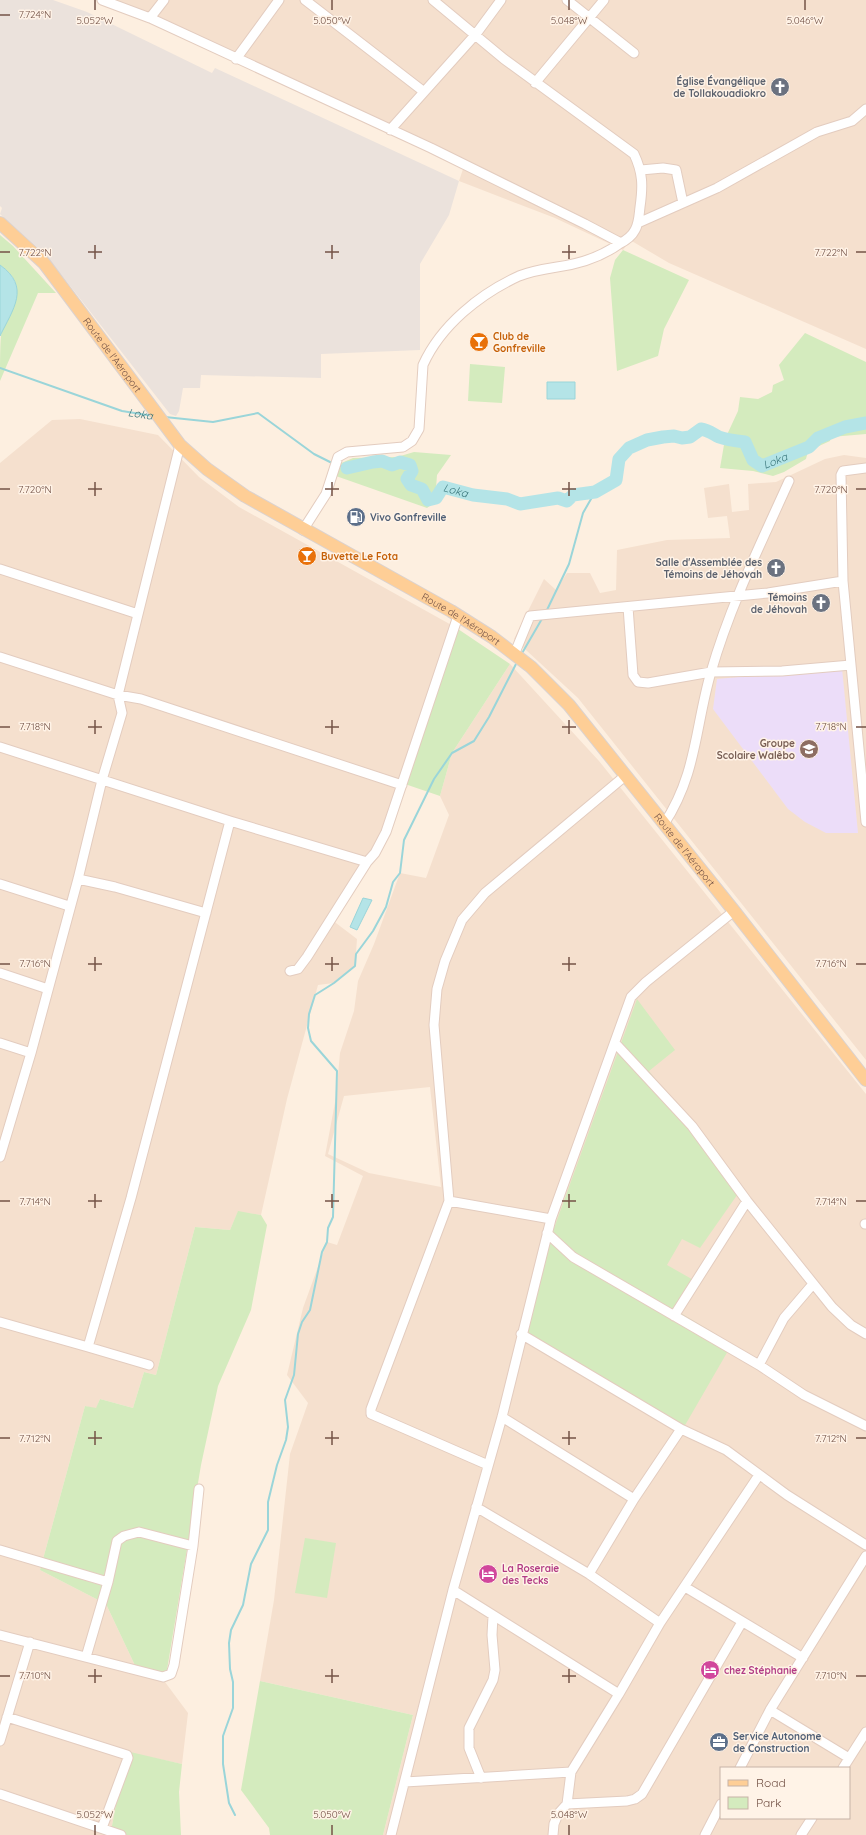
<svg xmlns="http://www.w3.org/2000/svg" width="866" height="1835" font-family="Quicksand,sans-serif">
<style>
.residential{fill:#f5e0ce;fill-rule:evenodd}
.industrial{fill:#ebe2dc}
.education{fill:#ecddf9}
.green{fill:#d4ebbe}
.water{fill:#b4e4e7;stroke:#9ad5d9}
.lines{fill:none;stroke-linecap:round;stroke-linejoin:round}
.stream{stroke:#9ad5d9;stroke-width:2}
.river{stroke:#b4e4e7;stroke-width:13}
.minor-casing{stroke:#e3ccbf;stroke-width:11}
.major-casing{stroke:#dbd2cf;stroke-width:14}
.minor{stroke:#fff;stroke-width:9}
.major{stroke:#fece96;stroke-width:12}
.ticks{fill:none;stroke:#745347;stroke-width:1.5}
.labels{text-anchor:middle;stroke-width:3;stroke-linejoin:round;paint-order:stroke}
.worship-label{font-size:10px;font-weight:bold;fill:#5b616d;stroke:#fff3e7;text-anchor:end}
.food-label{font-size:10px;font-weight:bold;fill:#c56008;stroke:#fff3e7;text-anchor:start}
.street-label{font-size:10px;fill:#745347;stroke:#fff3e7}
.service-label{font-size:10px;font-weight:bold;fill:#4e5e75;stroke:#fff3e7;text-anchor:start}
.education-label{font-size:10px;font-weight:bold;fill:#785e54;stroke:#fff3e7;text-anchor:end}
.hotel-label{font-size:10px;font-weight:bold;fill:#b23c85;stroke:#fff3e7;text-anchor:start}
.water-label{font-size:11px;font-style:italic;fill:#3a767b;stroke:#fff3e7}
.ticks-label{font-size:10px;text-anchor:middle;fill:#745347;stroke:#fff3e7;stroke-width:3;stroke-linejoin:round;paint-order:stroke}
</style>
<rect width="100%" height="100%" fill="#fdefe0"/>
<!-- residential -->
<path class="residential" d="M95 0H866V349L669 263 630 240 623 250 555 218 459 181 464 166 151 22Z
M80 419 158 435 199 477 239 507 455 627 387 824 332 920 357 939 355 966 334 983 318 985 287 1099 261 1215 238 1212 230 1230 195 1227 156 1375 144 1372 133 1408 100 1399 96 1409 85 1406 40 1570 106 1604 140 1676 165 1682 188 1713 182 1764 126 1752 111 1831 127 1835H0V463L52 420Z
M844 455 866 458V1060L578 698 514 639 544 579 556 590 567 573H590L600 593 616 590 617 550 667 540 730 538 727 516 708 518 704 488 729 484 732 512 749 510 748 484 776 482 825 459Z
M510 664 599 761 866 1094V1835H383L413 1715 260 1681 274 1600 290 1454 308 1403 287 1375 303 1308 327 1242 337 1245 363 1176 325 1156 336 1097 340 1053 354 1011 358 981 374 944 400 873 426 878 449 815 440 796 452 753ZM430 1087 441 1187 369 1173 328 1154 344 1096ZM721 1768H849V1818H721Z"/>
<!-- industrial -->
<path class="industrial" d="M0 0H53L87 12 212 73 215 68 459 181 449 215 420 264V350L321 354V378L201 375 200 388H183L179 411 176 416 170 414 46 255 0 214 2 208 0 206Z"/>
<!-- education -->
<path class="education" d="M842 668 858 833H826L805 822 788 809 713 709 717 679Z"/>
<!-- green -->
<path class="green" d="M0 235 13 246 56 293H38L0 381C0 369 0 346 1 335 9 307 33 288 0 265Z
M623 250 689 280 664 329 658 356 617 371 610 278 615 260Z
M805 333 866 362V434L831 437 830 441 808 451 806 459 784 472 773 476 753 471 720 468 725 439 738 411 740 397 758 399 772 392 773 385 784 380 779 365Z
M470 364 505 367 502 403 468 401Z
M414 452 451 455 437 475 435 502 427 508 336 476 339 464 353 458 397 457Z
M455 627 510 664 452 753 440 796 402 783Z
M637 999 675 1050 649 1071 742 1188 700 1248 682 1239 667 1265 697 1282 679 1312 732 1344 684 1427 527 1333 553 1231Z
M238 1211 261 1215 267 1225 251 1310 218 1386 201 1465 165 1682 140 1676 106 1604 40 1570 85 1406 96 1408 100 1399 133 1408 144 1372 156 1375 195 1227 230 1230Z
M305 1538 336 1543 327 1598 295 1593Z
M260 1681 413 1715 383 1835H270L269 1828 241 1790Z
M126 1751 182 1764 179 1792 181 1835H127L111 1831Z"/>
<!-- water -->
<path class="water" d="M0 265C31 287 13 309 0 336Z
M547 382H575V399H547Z
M363 898 372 900 357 930 350 927Z"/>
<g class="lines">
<!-- stream -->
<g class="stream">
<path id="s1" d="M0 368 122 411 153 416"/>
<path d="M165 417 213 422 258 413 314 454 332 463"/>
<path d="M338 465 347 468"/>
<path d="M546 612 569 564 583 513 595 492"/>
<path d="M521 655 543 617"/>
<path d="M235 1815 229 1803 223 1764V1736L233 1708V1682L230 1669 229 1643 231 1630 243 1605 251 1564 268 1530V1502L277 1465 286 1440 288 1427 285 1400 294 1375 298 1334 302 1322 310 1310 322 1252 327 1242 328 1228 333 1217 337 1071 311 1041 308 1028 309 1014 315 995 334 983 355 966 356 954 373 931 386 907 393 882 400 873 404 840 434 779 452 753 474 741 489 717 517 662"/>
</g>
<!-- river -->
<path class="river" id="s2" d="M347 468 373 462 382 461 392 465 400 462 410 465 412 471 407 479 411 485 422 489 428 500 436 498 443 487 473 495 507 499 520 504 558 498 567 501 573 495 595 492 616 480 619 459 629 448 647 440 663 437 674 436 682 438 690 437 701 429C708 430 713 434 719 437 727 440 736 441 745 442L753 460 762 466 809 447 818 438 845 427 866 423"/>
<defs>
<path id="minor" d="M102 0 150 18 431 148 585 224 621 243
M305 0 423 91
M567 0 634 53
M150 18 164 0
M236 59 279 0
M535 83 604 0
M390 130 476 34 501 0
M641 170 663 168 676 170 683 203
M638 223 717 188 817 132 852 121 866 109
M866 468 843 471 841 475 843 581 866 822
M303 530 326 494 338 457 347 452 403 447 412 441 419 429 423 365C441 325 480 294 519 276 532 271 544 269 557 267 579 264 601 257 619 244 625 241 632 236 635 230 639 223 639 215 640 207 643 186 643 173 634 154L504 59 433 0
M0 569 138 614
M628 607 633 675 638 682 648 683 711 672 782 671 851 665
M514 655 530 616 768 593 843 581
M0 657 118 695 141 699 402 785
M0 747 230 821 367 862
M664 824C697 774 695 727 711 672 730 606 761 543 789 481
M78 879 115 887 206 913
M0 884 69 906
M290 971 298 969 307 957 367 862 375 853 386 832 458 616
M0 973 48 989
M0 1043 31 1053
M615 1043 692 1126 747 1201 832 1307 851 1325 866 1334
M0 1157 31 1053 78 879 102 780 122 713 118 695 180 445
M449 1201 551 1219
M865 1224H866
M547 1233 573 1257 759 1365 804 1395 866 1426
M674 1316 747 1201
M0 1322 88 1347
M521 1334 681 1429 726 1450 787 1495 866 1545
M149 1365 88 1347 131 1198 230 821
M759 1365 784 1318 813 1284
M502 1417 634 1499
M488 1465 371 1414V1409L449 1201 434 1025 437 989 445 961 462 920 485 893 625 776
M476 1507 589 1574 660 1623
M0 1550 108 1582
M589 1574 634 1499 681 1429
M685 1587 803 1658
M453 1590 619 1694
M0 1635 163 1677 171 1674 174 1665 193 1546 199 1489
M86 1657 108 1582 117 1541 124 1536 139 1532 193 1546
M770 1710 849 1758
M7 1717 127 1755 128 1758 102 1828
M0 1741 30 1642
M740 1768 770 1710 866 1556
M843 1768 866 1732
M481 1778 469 1748V1728L493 1680 495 1670 492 1635 493 1616
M405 1782 571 1772
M0 1794 121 1835
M567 1804 627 1801 635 1799 642 1794 742 1622
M391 1835 453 1590 502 1417 551 1219 631 997 646 982 734 911
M553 1835 554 1824 558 1814 567 1804 571 1772 619 1694 660 1623 759 1475
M705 1835 721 1804
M801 1835 812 1818"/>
<g id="major">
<path id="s3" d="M0 223 44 263 180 445 207 469 245 496 451 611 492 637 531 667 569 705 734 911 866 1080"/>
</g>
</defs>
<!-- minor casing -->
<use href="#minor" class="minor-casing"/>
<!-- major casing -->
<use href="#major" class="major-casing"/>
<!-- minor -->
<use href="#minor" class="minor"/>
<!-- major -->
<use href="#major" class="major"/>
</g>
<!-- ticks -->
<path class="ticks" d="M95 0V10M332 0V10M569 0V10M805 0V10M0 15H10M95 245V259M332 245V259M569 245V259M0 252H10M88 252H102M325 252H339M562 252H576M856 252H866M95 482V496M332 482V496M569 482V496M0 489H10M88 489H102M325 489H339M562 489H576M856 489H866M95 720V734M332 720V734M569 720V734M0 727H10M88 727H102M325 727H339M562 727H576M856 727H866M95 957V971M332 957V971M569 957V971M0 964H10M88 964H102M325 964H339M562 964H576M856 964H866M95 1194V1208M332 1194V1208M569 1194V1208M0 1201H10M88 1201H102M325 1201H339M562 1201H576M856 1201H866M95 1431V1445M332 1431V1445M569 1431V1445M0 1438H10M88 1438H102M325 1438H339M562 1438H576M856 1438H866M95 1669V1683M332 1669V1683M569 1669V1683M0 1676H10M88 1676H102M325 1676H339M562 1676H576M856 1676H866M95 1825V1835M332 1825V1835M569 1825V1835"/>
<!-- icons -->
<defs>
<symbol id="church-disc" viewBox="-11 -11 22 22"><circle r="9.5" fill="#6b7280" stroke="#fff3e7"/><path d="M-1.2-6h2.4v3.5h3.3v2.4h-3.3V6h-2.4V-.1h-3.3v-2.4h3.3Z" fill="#fff"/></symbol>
<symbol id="bar-disc" viewBox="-11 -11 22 22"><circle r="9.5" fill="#e8710a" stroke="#fff3e7"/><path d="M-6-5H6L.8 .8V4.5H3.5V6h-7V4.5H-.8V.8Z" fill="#fff"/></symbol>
<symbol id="fuel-disc" viewBox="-11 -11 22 22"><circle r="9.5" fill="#5c6f8a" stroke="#fff3e7"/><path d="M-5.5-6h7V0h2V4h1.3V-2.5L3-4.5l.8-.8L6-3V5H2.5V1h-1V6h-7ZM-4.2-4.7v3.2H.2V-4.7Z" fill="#fff"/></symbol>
<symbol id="school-disc" viewBox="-11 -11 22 22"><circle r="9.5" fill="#8d6e63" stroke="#fff3e7"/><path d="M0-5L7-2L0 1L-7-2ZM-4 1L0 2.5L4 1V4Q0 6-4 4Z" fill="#fff"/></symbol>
<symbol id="hotel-disc" viewBox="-11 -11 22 22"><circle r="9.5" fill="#d1479c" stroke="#fff3e7"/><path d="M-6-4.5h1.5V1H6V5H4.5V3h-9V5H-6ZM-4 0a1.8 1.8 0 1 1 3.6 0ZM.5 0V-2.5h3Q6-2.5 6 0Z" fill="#fff"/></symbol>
<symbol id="office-disc" viewBox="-11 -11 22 22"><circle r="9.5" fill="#5c6f8a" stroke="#fff3e7"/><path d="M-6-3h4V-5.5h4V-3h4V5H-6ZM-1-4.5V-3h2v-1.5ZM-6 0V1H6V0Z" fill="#fff"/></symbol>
</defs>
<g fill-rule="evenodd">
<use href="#church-disc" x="769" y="76" width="22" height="22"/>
<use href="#bar-disc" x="468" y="331" width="22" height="22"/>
<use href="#fuel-disc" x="345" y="506" width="22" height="22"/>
<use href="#bar-disc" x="296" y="545" width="22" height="22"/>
<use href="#church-disc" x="765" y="557" width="22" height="22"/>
<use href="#church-disc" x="810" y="592" width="22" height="22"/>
<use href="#school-disc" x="798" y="738" width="22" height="22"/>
<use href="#hotel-disc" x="477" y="1563" width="22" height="22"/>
<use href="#hotel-disc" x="699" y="1659" width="22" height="22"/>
<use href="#office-disc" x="708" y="1731" width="22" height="22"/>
</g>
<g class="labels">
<!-- worship labels -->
<g class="worship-label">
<text x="766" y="85">Église Évangélique<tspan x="766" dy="12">de Tollakouadiokro</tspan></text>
<text x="762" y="566">Salle d'Assemblée des<tspan x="762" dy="12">Témoins de Jéhovah</tspan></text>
<text x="807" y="601">Témoins<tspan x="807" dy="12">de Jéhovah</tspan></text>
</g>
<!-- food labels -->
<g class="food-label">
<text x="493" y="340">Club de<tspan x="493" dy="12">Gonfreville</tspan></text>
<text x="321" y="560">Buvette Le Fota</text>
</g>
<!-- street labels -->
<g class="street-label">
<text dy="4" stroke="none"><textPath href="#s3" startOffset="174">Route de l'Aéroport</textPath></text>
<text dy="4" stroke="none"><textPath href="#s3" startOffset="618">Route de l'Aéroport</textPath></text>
<text dy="4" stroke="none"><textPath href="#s3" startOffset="942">Route de l'Aéroport</textPath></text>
</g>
<!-- service labels -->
<g class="service-label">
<text x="370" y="521">Vivo Gonfreville</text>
<text x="733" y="1740">Service Autonome<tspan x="733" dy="12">de Construction</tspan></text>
</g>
<!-- education labels -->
<g class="education-label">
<text x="795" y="747">Groupe<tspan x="795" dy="12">Scolaire Walêbo</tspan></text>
</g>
<!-- hotel labels -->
<g class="hotel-label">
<text x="502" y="1572">La Roseraie<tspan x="502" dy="12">des Tecks</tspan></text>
<text x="724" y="1674">chez Stéphanie</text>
</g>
<!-- water labels -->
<g class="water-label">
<text dy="4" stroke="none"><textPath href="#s1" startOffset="148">Loka</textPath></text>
<text dy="4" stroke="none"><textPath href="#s2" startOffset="520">Loka</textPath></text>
<text dy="4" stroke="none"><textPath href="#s2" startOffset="147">Loka</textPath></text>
</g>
</g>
<g class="ticks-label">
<text x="35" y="18">7.724°N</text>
<text x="95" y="24">5.052°W</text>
<text x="332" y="24">5.050°W</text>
<text x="569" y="24">5.048°W</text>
<text x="805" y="24">5.046°W</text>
<text x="35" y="256">7.722°N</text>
<text x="831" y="256">7.722°N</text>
<text x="35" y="493">7.720°N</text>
<text x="831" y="493">7.720°N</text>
<text x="35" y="730">7.718°N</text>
<text x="831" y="730">7.718°N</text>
<text x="35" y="967">7.716°N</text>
<text x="831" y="967">7.716°N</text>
<text x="35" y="1205">7.714°N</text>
<text x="831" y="1205">7.714°N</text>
<text x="35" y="1442">7.712°N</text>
<text x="831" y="1442">7.712°N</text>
<text x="35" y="1679">7.710°N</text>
<text x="831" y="1679">7.710°N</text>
<text x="95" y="1818">5.052°W</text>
<text x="332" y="1818">5.050°W</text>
<text x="569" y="1818">5.048°W</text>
</g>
<!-- legend -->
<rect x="720" y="1767" width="130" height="52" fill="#fff3e7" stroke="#c7b3a7"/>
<rect x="728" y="1780" width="20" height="6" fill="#fece96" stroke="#c7b3a7"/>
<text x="756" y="1787" font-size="12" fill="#745347">Road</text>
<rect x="728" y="1797" width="20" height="12" fill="#d4ebbe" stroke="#c7b3a7"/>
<text x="756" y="1807" font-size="12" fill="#745347">Park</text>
</svg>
